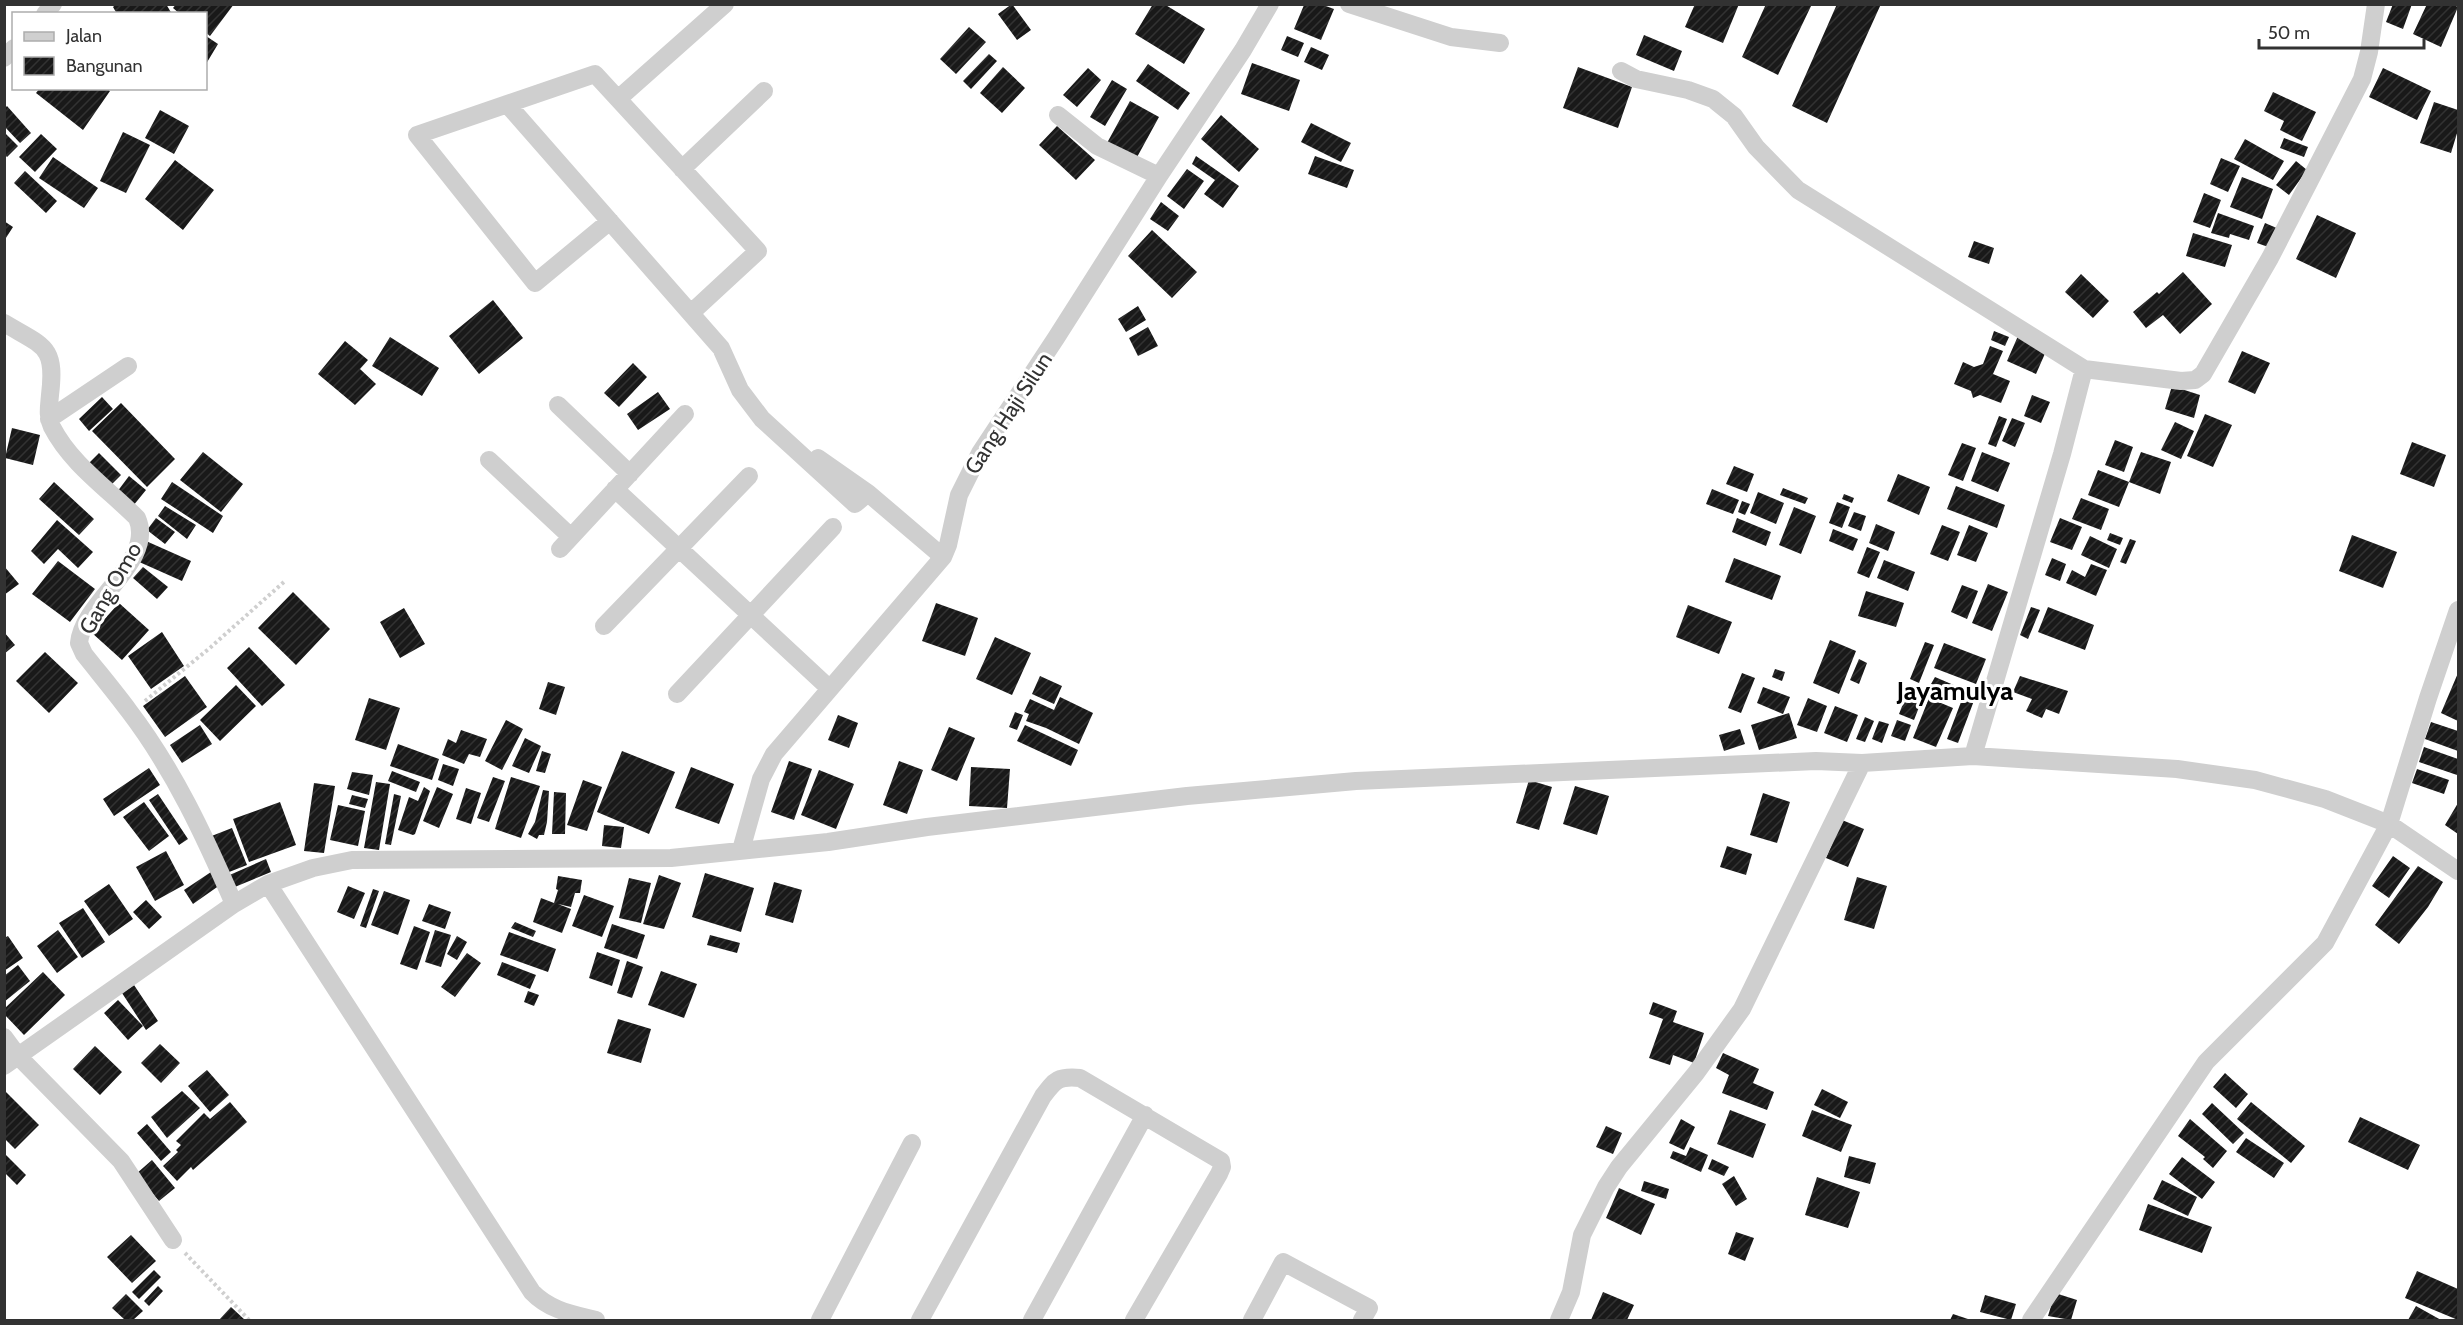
<svg xmlns="http://www.w3.org/2000/svg" width="2463" height="1325" font-family="Cabin,sans-serif">
<style>
.building{fill:url(#building-hatch)}
.lines{fill:none;stroke-linecap:round;stroke-linejoin:round}
.path{stroke:#cfcfcf;stroke-width:4;stroke-dasharray:3 3;stroke-linecap:butt}
.street{stroke:#cfcfcf;stroke-width:18}
.labels{text-anchor:middle;stroke-width:6;stroke-linejoin:round;paint-order:stroke}
.street-label{font-size:22px;fill:#323232;stroke:#fff}
.quarter-label{font-size:26px;font-weight:bold;fill:#000;stroke:#fff}
</style>
<defs>
<pattern id="building-hatch" width="6" height="6" patternUnits="userSpaceOnUse" patternTransform="scale(1.5)"><rect width="6" height="6" fill="#191919"/><path d="M-1 1l2-2M0 6l6-6M5 7l2-2" fill="none" stroke="#323232"/></pattern>
</defs>
<rect width="100%" height="100%" fill="#fff"/>
<!-- building -->
<path class="building" d="M116 4H166L172 14H117L113 7Z
M176 4H234L210 36 206 33V14H180L173 8Z
M1012 4 1031 30 1017 40 998 14Z
M1153 4H1164L1205 29 1184 64 1135 34Z
M1695 4H1739L1723 43 1685 27Z
M1766 4H1812L1778 75 1742 57Z
M1837 4H1881L1827 123 1792 106Z
M2393 4H2412L2403 29 2386 22Z
M2427 4H2452L2458 7 2441 47 2413 34Z
M1304 5H1323L1334 9 1321 40 1294 29Z
M969 27 986 42 956 74 940 59Z
M1644 35 1682 51 1674 71 1636 55Z
M206 36 218 44 206 64Z
M1287 36 1304 43 1298 57 1281 50Z
M1311 47 1329 55 1322 70 1304 62Z
M989 54 997 61 971 89 963 81Z
M1252 63 1300 80 1289 111 1241 94Z
M1148 64 1190 93 1178 110 1136 81Z
M1003 67 1025 88 1002 113 980 93Z
M1578 67 1632 87 1618 128 1563 108Z
M1088 68 1101 80 1077 107 1063 95Z
M2383 68 2431 91 2417 120 2369 97Z
M1112 80 1127 89 1105 126 1090 117Z
M40 88H106L110 91 83 130 36 93Z
M2273 92 2316 112 2302 141 2280 130 2284 121 2264 111Z
M1130 101 1159 117 1136 159 1107 143Z
M2434 102 2458 110V130L2451 153 2420 143Z
M7 106 31 133 20 143 4 126V109Z
M160 110 189 126 174 154 145 138Z
M1221 115 1259 149 1239 172 1201 139Z
M1311 123 1351 143 1341 162 1301 142Z
M1057 126 1095 160 1076 180 1039 145Z
M4 132 18 146 7 157 4 154Z
M123 132 150 145 126 193 100 181Z
M41 134 57 149 35 172 19 157Z
M2284 138 2308 147 2304 157 2280 148Z
M2245 139 2284 161 2273 180 2234 159Z
M1196 156 1239 186 1223 208 1204 194 1215 180 1192 164Z
M1315 156 1354 170 1347 188 1308 174Z
M53 157 98 188 84 208 39 178Z
M2221 158 2240 166 2228 192 2210 184Z
M175 160 214 190 183 230 145 199Z
M2296 161 2307 170 2289 195 2276 185Z
M1187 169 1204 181 1184 209 1167 196Z
M25 171 57 201 46 213 14 183Z
M2242 177 2273 189 2262 219 2230 207Z
M2204 193 2221 200 2210 228 2193 222Z
M1161 202 1179 216 1168 231 1150 219Z
M2218 213 2254 226 2249 240 2230 234 2229 238 2211 233Z
M2317 215 2356 233 2336 278 2296 259Z
M4 221 13 227 4 241Z
M2265 223 2279 229 2271 248 2257 243Z
M1152 230 1197 272 1172 298 1128 256Z
M2193 233 2232 245 2225 267 2186 256Z
M1974 241 1994 248 1989 264 1968 257Z
M2183 272 2212 304 2180 334 2163 315 2146 328 2133 312 2157 292 2159 294Z
M2081 274 2109 301 2093 318 2065 292Z
M493 300 523 338 479 374 449 336Z
M1138 306 1146 320 1126 332 1118 319Z
M1148 327 1158 346 1138 356 1129 338Z
M1994 331 2009 337 2005 346 1991 340Z
M2018 336 2047 349 2036 374 2007 361Z
M390 337 439 368 422 396 372 366Z
M345 341 368 360 360 369 376 384 355 405 318 374Z
M1990 346 2003 351 1993 374 2010 381 2001 403 1980 395 1973 398 1971 391 1954 384 1963 362 1974 367 1983 364Z
M2242 351 2270 363 2255 394 2228 382Z
M633 363 647 377 619 407 604 393Z
M2172 386 2200 395 2194 418 2165 409Z
M658 392 670 409 638 430 627 414Z
M2032 395 2050 402 2041 423 2024 416Z
M102 397 113 409 89 431 79 419Z
M121 403 175 459 147 487 92 431Z
M2205 414 2232 425 2213 467 2187 456Z
M1999 416 2007 419 1996 447 1988 444Z
M2012 418 2025 423 2015 447 2002 441Z
M2175 422 2194 431 2181 459 2161 450Z
M12 428 40 435 33 465 5 458Z
M2115 440 2133 447 2124 472 2105 465Z
M2412 442 2446 455 2434 487 2400 474Z
M1962 443 1976 448 1963 481 1948 475Z
M203 452 243 484 221 512 180 480Z
M1982 452 2010 463 1998 492 1971 481Z
M2141 452 2171 462 2160 494 2129 482Z
M99 453 121 475 111 485 89 463Z
M1734 466 1754 474 1747 492 1726 484Z
M2098 470 2129 482 2119 507 2088 495Z
M1898 474 1930 487 1919 515 1887 501Z
M129 476 146 490 133 506 117 492Z
M54 482 94 519 79 535 39 499Z
M172 482 223 516 213 533 161 499Z
M1956 486 2005 505 1997 528 1947 509Z
M1783 488 1808 498 1805 504 1780 495Z
M1712 489 1739 500 1733 514 1706 504Z
M1758 492 1784 503 1776 524 1750 513Z
M1844 494 1854 498 1852 503 1842 499Z
M2081 498 2109 509 2101 530 2072 519Z
M1742 501 1750 504 1745 515 1738 512Z
M1837 502 1850 507 1842 528 1829 523Z
M165 506 196 525 187 539 158 516Z
M1794 507 1816 516 1801 554 1779 545Z
M1854 512 1866 516 1861 531 1848 526Z
M156 518 175 532 165 544 147 530Z
M1737 518 1771 532 1766 546 1732 532Z
M2060 518 2082 527 2072 550 2050 542Z
M57 520 93 552 78 568 58 549 44 564 31 551Z
M1876 524 1895 532 1888 551 1869 543Z
M1942 525 1960 532 1948 561 1930 554Z
M1969 525 1988 533 1976 562 1957 555Z
M1833 529 1858 539 1853 551 1829 541Z
M2110 533 2123 538 2120 545 2107 540Z
M2352 535 2397 552 2383 588 2339 571Z
M2090 536 2117 549 2109 568 2081 555Z
M2130 539 2136 541 2126 564 2120 562Z
M146 541 191 561 182 581 137 561Z
M1867 547 1880 552 1869 578 1857 573Z
M1734 558 1781 576 1772 600 1725 582Z
M2052 558 2066 564 2060 581 2045 575Z
M1884 560 1915 572 1908 591 1877 578Z
M58 561 95 589 70 622 32 594Z
M2091 564 2107 570 2096 596 2066 583 2072 570 2085 577Z
M4 566 19 584 4 595Z
M143 567 168 587 157 599 133 578Z
M1988 584 2008 592 1992 631 1972 623Z
M1962 585 1978 591 1967 619 1951 612Z
M1866 591 1904 603 1896 627 1858 616Z
M293 592 330 629 296 665 258 628Z
M119 603 149 630 122 660 92 633Z
M936 603 978 618 965 656 922 641Z
M1688 605 1732 622 1719 654 1676 637Z
M2031 607 2040 610 2028 639 2020 635Z
M2048 607 2094 625 2085 650 2038 632Z
M404 608 425 644 400 658 380 622Z
M4 632 15 645 4 654Z
M162 632 184 666 151 689 128 656Z
M995 637 1031 653 1012 695 976 679Z
M1830 640 1856 651 1839 694 1813 683Z
M1925 642 1934 645 1919 683 1910 679Z
M1944 643 1986 659 1976 684 1934 668Z
M249 647 285 685 262 706 227 668Z
M45 652 78 683 49 713 16 681Z
M1859 659 1867 663 1859 684 1850 680Z
M1775 669 1785 672 1782 681 1772 677Z
M1742 673 1755 678 1741 713 1728 708Z
M2458 673V721L2441 713Z
M185 676 207 707 165 737 143 706Z
M1040 676 1062 686 1054 704 1032 694Z
M2020 676 2068 691 2059 714 2046 709 2042 718 2026 711 2032 699 2013 692Z
M1935 677 1956 686 1953 693 1931 684Z
M548 682 565 687 556 715 539 709Z
M236 685 256 706 220 741 200 720Z
M1763 687 1790 697 1783 714 1757 703Z
M1908 691 1923 697 1914 720 1899 714Z
M1964 694 1975 698 1958 743 1947 739Z
M1060 697 1093 713 1079 744 1046 728 1026 721 1029 714 1024 712 1030 699 1054 710Z
M369 698 400 708 386 750 355 740Z
M1808 698 1827 706 1817 732 1797 725Z
M1929 698 1953 708 1936 747 1913 738Z
M1835 706 1858 715 1847 742 1824 733Z
M1015 712 1023 715 1017 730 1009 727Z
M1789 713 1797 738 1759 750 1751 725Z
M838 715 858 723 849 748 828 740Z
M1865 717 1874 721 1865 742 1856 739Z
M506 720 523 729 502 770 485 761Z
M1897 720 1911 725 1905 741 1891 736Z
M1879 721 1889 724 1882 743 1872 739Z
M2431 722 2458 731V751L2425 739Z
M200 725 212 744 182 763 170 745Z
M1025 725 1078 750 1071 766 1017 741Z
M949 727 975 738 957 781 931 770Z
M1740 729 1745 744 1724 751 1719 735Z
M461 730 487 739 480 757 469 754 464 764 442 755 448 739 456 743Z
M525 738 541 746 529 773 512 766Z
M398 744 439 759 432 780 390 766Z
M2424 747 2458 759 2457 775 2419 762Z
M542 751 551 754 545 773 536 771Z
M622 751 675 772 649 834 597 812Z
M789 761 812 769 794 820 771 812Z
M899 761 923 770 907 814 883 805Z
M443 764 459 769 453 786 438 780Z
M691 767 734 784 719 824 675 808Z
M971 767 1010 769 1007 808 969 806Z
M149 768 160 785 114 816 103 799Z
M2417 769 2449 780 2444 794 2412 783Z
M819 770 854 784 836 829 801 815Z
M392 771 420 782 416 792 388 781Z
M352 772 373 775 369 795 347 789Z
M493 777 505 781 489 822 477 818Z
M511 777 540 786 521 838 495 829Z
M583 780 602 787 587 831 567 825Z
M1529 780 1552 787 1539 830 1516 823Z
M376 782 390 784 379 850 364 848Z
M314 783 335 786 324 853 304 851Z
M1575 786 1609 796 1597 835 1563 824Z
M424 787 430 791 415 834 413 835 398 830 409 797 418 801Z
M437 787 453 794 439 828 423 821Z
M466 788 481 793 471 824 456 819Z
M543 790 549 791 547 822 544 835H539L537 839 528 834 535 822Z
M554 792 566 793 565 834H552Z
M1763 793 1790 802 1777 843 1750 835Z
M158 794 188 839 179 845 149 800Z
M394 794 401 796 391 845 385 844Z
M352 795 368 799 365 808 349 804Z
M144 802 169 836 149 851 123 817Z
M280 802 296 845 249 862 233 819Z
M2458 803V834L2445 825Z
M338 805 365 811 358 846 330 840Z
M1842 820 1864 829 1848 867 1826 858Z
M604 825 624 827 621 848 602 846Z
M232 828 247 865 224 874 209 837Z
M1727 846 1752 854 1746 875 1720 867Z
M166 851 184 885 155 901 136 867Z
M2393 856 2410 868 2389 898 2372 886Z
M266 859 271 872 230 889 225 877Z
M2418 866 2443 882 2428 907 2399 944 2375 925Z
M211 872 220 885 193 904 184 890Z
M705 873 754 888 741 932 692 917Z
M659 875 681 883 664 929 643 924Z
M558 876 582 880 580 893H575L571 907 558 904 571 909 562 933 533 922 541 898 554 903 558 890 556 889Z
M1857 877 1887 886 1874 929 1844 920Z
M629 878 651 883 641 923 619 918Z
M774 882 802 890 793 923 765 915Z
M109 884 133 919 109 936 84 901Z
M348 886 365 893 354 919 337 912Z
M373 889 379 891 366 928 360 926Z
M384 891 410 900 398 935 371 925Z
M584 895 614 906 602 937 572 926Z
M146 900 162 917 149 929 133 912Z
M429 904 451 912 445 929 422 921Z
M83 908 105 942 82 958 59 923Z
M515 922 536 931 533 937 511 928Z
M612 924 645 935 637 959 604 948Z
M414 926 430 932 417 970 400 964Z
M58 930 78 957 57 973 37 946Z
M435 930 451 935 441 967 425 962Z
M509 932 556 949 548 972 500 955Z
M710 935 740 943 737 953 707 945Z
M8 936 23 958 4 971V938Z
M457 936 467 942 457 960 447 954Z
M597 952 620 960 612 986 589 978Z
M467 953 481 963 455 997 441 987Z
M627 961 643 967 632 998 617 993Z
M502 962 536 975 530 989 497 975Z
M18 965 30 981 4 1002V976Z
M661 971 697 984 684 1018 648 1005Z
M43 972 65 995 24 1035 4 1014V1009Z
M134 985 158 1021 146 1030 122 993Z
M528 991 539 995 534 1006 524 1002Z
M118 1000 143 1026 128 1040 104 1013Z
M1653 1002 1677 1011 1673 1022 1704 1033 1694 1063 1673 1055 1670 1065 1649 1058 1663 1019 1649 1014Z
M618 1019 651 1029 641 1063 607 1053Z
M160 1044 180 1063 161 1083 141 1063Z
M95 1046 122 1072 100 1095 73 1069Z
M1723 1053 1759 1069 1753 1083 1774 1092 1767 1110 1722 1093 1729 1075 1716 1068Z
M207 1070 229 1095 210 1112 188 1086Z
M2225 1073 2248 1094 2236 1108 2213 1087Z
M1822 1089 1848 1102 1840 1118 1814 1105Z
M4 1090 39 1125 15 1149 4 1138Z
M182 1091 200 1108 167 1138 151 1117Z
M230 1102 247 1122 193 1170 191 1167 177 1181 163 1166 178 1152 176 1150 181 1145 176 1141 204 1113 210 1119Z
M2251 1102 2305 1146 2291 1163 2237 1119Z
M2212 1103 2244 1133 2233 1144 2202 1114Z
M1730 1110 1766 1124 1753 1158 1717 1144Z
M1812 1110 1852 1125 1841 1152 1802 1136Z
M2360 1117 2420 1145 2408 1170 2348 1142Z
M1681 1119 1695 1127 1684 1150 1669 1143Z
M2190 1119 2227 1151 2213 1168 2203 1159 2205 1157 2178 1136Z
M147 1124 171 1152 161 1161 137 1133Z
M1606 1126 1622 1133 1613 1154 1596 1147Z
M2246 1138 2284 1163 2274 1178 2236 1152Z
M1690 1147 1708 1155 1701 1172 1670 1158 1673 1151 1686 1156Z
M4 1153 26 1175 17 1185 4 1172Z
M1849 1156 1876 1163 1870 1184 1844 1177Z
M2182 1157 2215 1182 2202 1199 2169 1174Z
M1712 1159 1729 1167 1724 1176 1708 1169Z
M152 1160 175 1188 159 1201 136 1174Z
M1734 1176 1747 1199 1736 1206 1722 1184Z
M1817 1177 1860 1192 1848 1228 1805 1215Z
M2162 1180 2197 1197 2188 1216 2153 1199Z
M1644 1181 1669 1189 1666 1199 1641 1191Z
M1619 1188 1655 1204 1641 1235 1606 1218Z
M2148 1204 2212 1227 2202 1253 2139 1230Z
M1736 1232 1754 1238 1745 1261 1728 1254Z
M131 1235 156 1261 132 1283 107 1257Z
M154 1270 161 1277 139 1299 132 1292Z
M2417 1271 2458 1289V1320L2405 1298Z
M158 1286 163 1291 149 1306 144 1301Z
M1603 1292 1634 1305 1627 1320H1591Z
M2055 1293 2077 1300 2071 1320 2048 1316Z
M126 1294 143 1311 133 1320H125L112 1308Z
M1985 1295 2016 1304 2011 1320 1980 1312Z
M2416 1306 2441 1320H2408Z
M231 1307 245 1320H219Z
M1953 1314 1971 1320H1950Z"/>
<g class="lines">
<!-- path -->
<path class="path" d="M145 701 211 647 286 580
M185 1253 249 1320"/>
<!-- street -->
<path class="street" d="M1349 4 1451 37 1500 43
M45 14 53 4
M4 58 14 48
M1621 71 1636 79 1688 90 1713 99 1734 116 1756 147 1798 190 2084 369 2181 381 2195 380 2203 374 2270 258 2362 79 2369 52 2376 4
M618 99 725 4
M507 104 721 348 740 390 762 419 855 504 868 493
M1058 115 1097 146 1159 176
M682 169 764 91
M610 221 535 283 417 135 595 74 758 251 691 313
M4 323C44 347 56 345 50 395 49 407 47 416 52 427 71 464 108 489 137 518 156 562 83 600 79 643L84 654C99 673 115 692 129 711 174 770 205 837 234 904
M558 405 630 474
M49 419 128 366
M818 458 868 493 943 557
M489 460 571 537
M615 489 829 688
M560 549 685 414
M604 626 749 476
M677 694 833 527
M1973 756 2062 454 2084 369
M741 850 761 779 774 754 943 557 948 545 959 495 980 453 1056 338 1159 176 1243 50 1270 4
M268 884 532 1292C549 1310 572 1314 596 1320
M4 1037 18 1056 121 1161 173 1240
M4 1066 234 904 268 884 313 868 352 860 671 858 828 842 927 827 1187 796 1356 781 1816 761 1862 763 1973 756 2177 769 2255 780 2325 799 2389 824 2458 871
M820 1320 912 1143
M920 1320 1043 1096C1055 1080 1058 1076 1080 1078L1221 1161 1222 1167 1219 1174 1134 1320
M1032 1320 1145 1115
M1252 1320 1283 1262 1369 1308 1362 1320
M1559 1320 1571 1292 1582 1235 1606 1187 1619 1167 1696 1073 1742 1009 1862 763
M2031 1320 2206 1062 2325 943 2389 824 2428 698 2458 610"/>
</g>
<g class="labels">
<!-- street labels -->
<g class="street-label">
<text transform="translate(1008 413) rotate(-57)" y="8">Gang Haji Silun</text>
<text transform="translate(110 588) rotate(-60)" y="8">Gang Omo</text>
</g>
<!-- quarter labels -->
<g class="quarter-label">
<text x="1955" y="700">Jayamulya</text>
</g>
</g>
<!-- border -->
<rect width="2463" height="1325" fill="none" stroke="#323232" stroke-width="12"/>
<!-- legend -->
<rect x="12" y="12" width="195" height="78" fill="#ffffff" stroke="#adadad" stroke-width="1.5"/>
<rect x="24" y="32" width="30" height="9" fill="#cfcfcf" stroke="#adadad" stroke-width="1.5"/>
<text x="66" y="42" font-size="18" fill="#323232">Jalan</text>
<rect x="24" y="57" width="30" height="18" fill="url(#building-hatch)" stroke="#adadad" stroke-width="1.5"/>
<text x="66" y="72" font-size="18" fill="#323232">Bangunan</text>
<!-- scale -->
<path d="M2259 39v9h165v-9" fill="none" stroke="#323232" stroke-width="3"/>
<text x="2268" y="39" font-size="18" fill="#323232" stroke="#ffffff" stroke-width="4.5" paint-order="stroke">50 m</text>
</svg>
